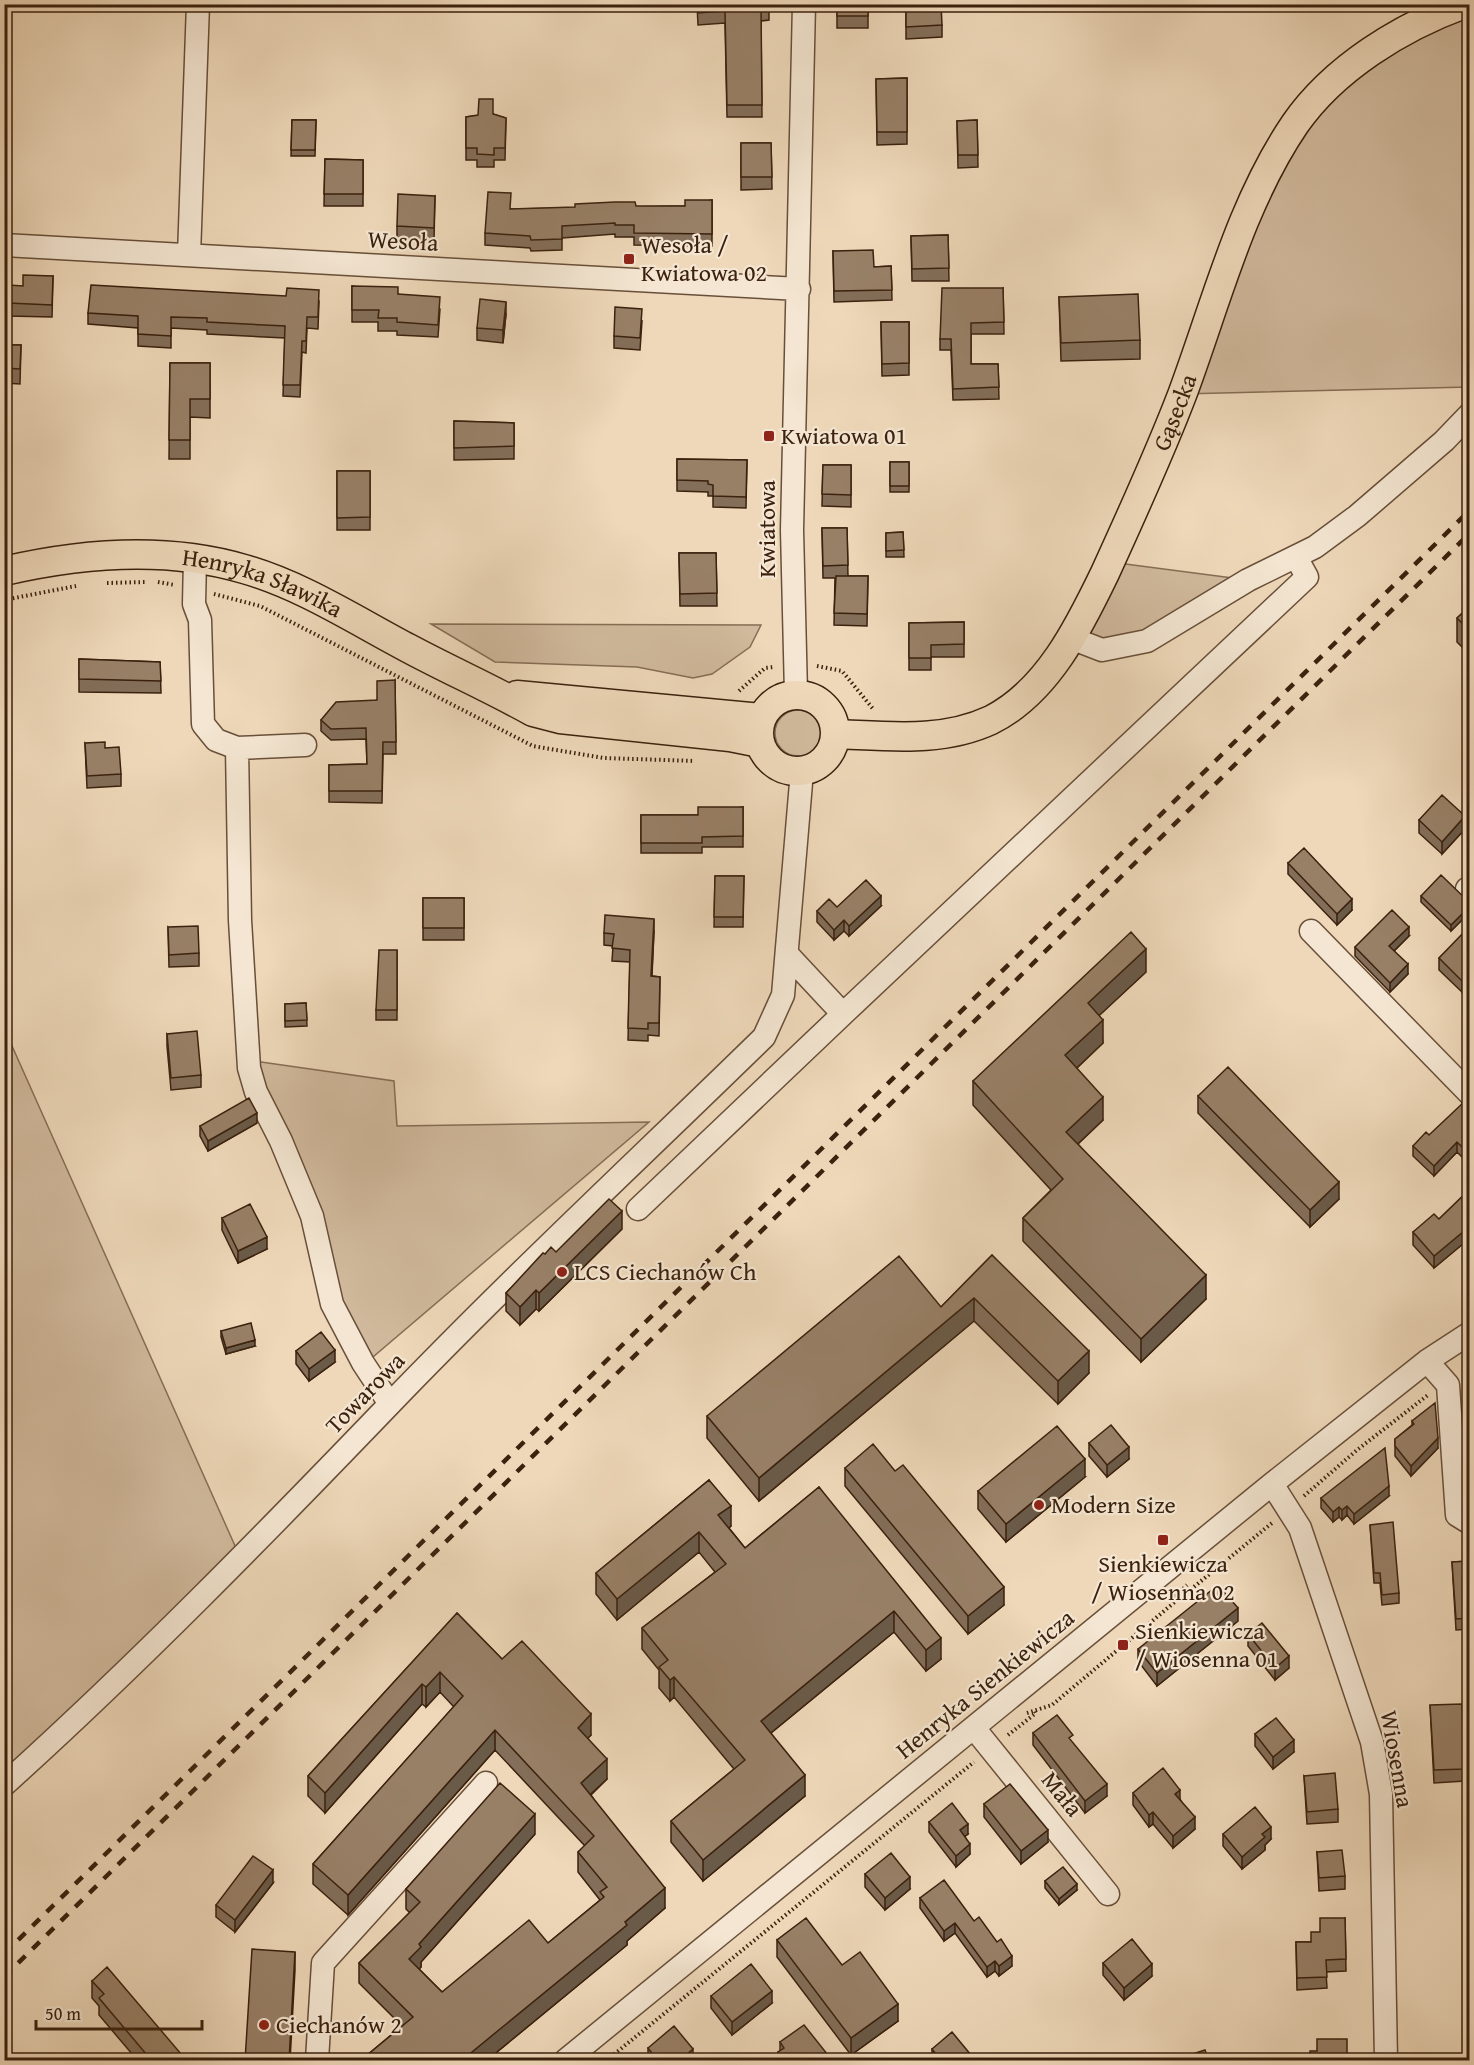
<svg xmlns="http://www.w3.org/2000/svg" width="1474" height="2065" font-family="'Gentium Book Plus',serif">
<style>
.green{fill:#d0b99c;stroke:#866d55;stroke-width:1.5}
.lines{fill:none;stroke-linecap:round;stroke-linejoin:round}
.minor-casing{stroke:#684f39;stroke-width:25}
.major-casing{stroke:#3b210e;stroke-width:31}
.path{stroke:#3b210e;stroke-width:4;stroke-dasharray:1.5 3;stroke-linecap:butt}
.minor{stroke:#f4e6d2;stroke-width:22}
.major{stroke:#eed8b9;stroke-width:28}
.rail{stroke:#3b210e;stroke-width:4.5;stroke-dasharray:10 10;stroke-linecap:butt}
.wall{fill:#836e59;stroke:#3b210e;stroke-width:1.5}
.shaded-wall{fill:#6a5a48;stroke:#3b210e;stroke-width:1.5}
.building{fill:#988067;stroke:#3b210e;stroke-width:1.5}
.poi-dot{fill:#8f2418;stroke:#f4e6d2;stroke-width:2}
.labels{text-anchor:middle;stroke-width:4.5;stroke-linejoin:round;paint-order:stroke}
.street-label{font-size:24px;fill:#3b210e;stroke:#f4e6d2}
.poi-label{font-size:24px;fill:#3b210e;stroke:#f4e6d2;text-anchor:start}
</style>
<rect width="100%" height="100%" fill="#eed8b9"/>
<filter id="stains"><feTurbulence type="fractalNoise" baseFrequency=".00333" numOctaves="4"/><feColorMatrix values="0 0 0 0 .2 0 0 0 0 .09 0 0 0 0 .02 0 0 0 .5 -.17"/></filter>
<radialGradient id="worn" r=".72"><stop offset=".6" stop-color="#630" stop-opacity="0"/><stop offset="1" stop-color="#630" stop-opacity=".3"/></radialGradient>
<!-- green -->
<path class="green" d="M1469 5V387L1182 394 1241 232 1335 80Z
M1110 562 1248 580 1147 641 1071 638Z
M431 624 761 625 750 647 712 674 693 678 637 667 495 662Z
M775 733a23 23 0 1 1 46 0a23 23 0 1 1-46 0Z
M4 1028 240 1557 5 1785V1694Z
M254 1061 394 1081 397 1126 649 1122 367 1362 343 1312Z"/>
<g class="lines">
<defs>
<path id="minor" d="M4 245 799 289
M189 255 198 4
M195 559 194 604 200 620 203 724 216 740 237 748 305 745
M1071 638 1102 650 1147 641 1248 580 1315 547 1357 516 1444 441 1470 414
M796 694 792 530 804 4
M237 748 240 920 249 1068 256 1092 281 1141 312 1216 332 1304 363 1363 390 1404
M1467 889 1470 891
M1311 931 1470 1094
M843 1014 1307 577 1296 557
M638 1209 843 1014 787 954
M1427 1361 1448 1385 1457 1515 1470 1523
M1272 1484 1300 1528 1372 1742 1381 1794 1386 2060
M974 1728 1108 1894
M4 1785C138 1664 264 1535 389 1405 510 1279 639 1159 764 1037L783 995 802 771
M317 2060 323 1963 486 1783
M566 2060 1272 1484 1427 1361 1470 1333"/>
<g id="major">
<path id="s1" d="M4 571C82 553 166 546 244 569 301 585 355 620 408 648 449 670 492 689 533 712L560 719 730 737 760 743"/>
<circle cx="797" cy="733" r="38"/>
<path d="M517 695 761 718"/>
<path id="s2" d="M836 734C888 736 942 743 991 720 1047 692 1079 627 1105 573 1132 514 1159 455 1182 395 1216 304 1240 205 1295 124 1334 68 1401 27 1464 4"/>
</g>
</defs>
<!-- minor casing -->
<use href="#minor" class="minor-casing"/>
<!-- major casing -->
<use href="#major" class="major-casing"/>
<!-- path -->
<path class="path" d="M158 582 175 585
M107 583 145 582
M214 594 260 606 533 746 604 758 695 761
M4 600 76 586
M817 666 842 671 874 710
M739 691 765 668 774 667
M1304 1496 1357 1450 1428 1395
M1170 1596 1184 1595 1272 1523
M1027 1713 1052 1705 1176 1601 1181 1591 1187 1585
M1008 1735 1036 1713 1035 1711
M607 2060 974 1762"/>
<!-- minor -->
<use href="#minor" class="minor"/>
<!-- major -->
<use href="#major" class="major"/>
<!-- rail -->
<path class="rail" d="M4 1954 1470 510
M4 1977 1470 533"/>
</g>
<!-- wall -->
<path class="wall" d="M697 4H769V20L761 21 762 117H727L725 23 698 25Z
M837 4H868V28H837Z
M906 6 942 25V37L906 39Z
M907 78V144L877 145 876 79Z
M493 114 506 118 505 160H494V167H477V160H466V117Z
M292 120H316L315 156H291Z
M977 120 978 167 958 168 957 121Z
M741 143H771L772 189 741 190Z
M325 159 363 160V206H324Z
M435 196 434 240 397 239V226Z
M712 200V246L634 245V237H615V234L562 238V250L531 251 530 248 485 245V233L511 209 685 206Z
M948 235 949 281H912L911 236Z
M833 251 874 267 891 266 892 300 834 302Z
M53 276 52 317 8 316V303L23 286Z
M352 286 398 294 440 309 438 337 397 335V331H378V322H352Z
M1003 288 1004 334H971V364H998L999 399 953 400 951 350H940V339Z
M1059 297 1140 340V359L1061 361Z
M319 301 318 329 307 328 306 353 302 352 300 397 283 396 285 338 207 334V330L171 328V348L138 346V328L88 324V313Z
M506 314 503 343 477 340V328Z
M642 321 640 350 614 348V336Z
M881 322H909V375L882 376Z
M4 345H21L20 384 4 383Z
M170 363H210V418L190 417V459H169Z
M454 421 514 423V459L454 460Z
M677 459 747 460 746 508 713 507V496H708V492L677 491Z
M890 462H909V492H890Z
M823 465H851V507L822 506Z
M337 471H370V530H337Z
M822 528H847L848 576H868L867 626 834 625 835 578H823Z
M903 532 904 557H886V533Z
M679 553H716L717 606H680Z
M1470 606V655L1457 642V618Z
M964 622V657H931V670H909V623Z
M79 659 160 662 161 693 79 692Z
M395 680 396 754H383L382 803 329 802V765L367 764 366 739 331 740 321 731V720L377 700Z
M85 743 121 774V786L87 788Z
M743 807V847H702V853H641V815H698Z
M1419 820 1465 829 1442 854 1419 833Z
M1288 863 1352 910 1337 925 1288 874Z
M715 876H744L743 927H714Z
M1421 896 1470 903V912L1451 931 1421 902Z
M423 898H464V940H423Z
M881 906 849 936 844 931 834 940 817 922V911Z
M168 927 199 953V966L169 967Z
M1470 929V985L1462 992 1439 970V958Z
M654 931 652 976 660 977 659 1036 648 1035V1041L628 1040 630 962 612 961 613 946 604 945V933Z
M1409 936 1394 951 1408 974 1390 992 1355 956V947Z
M397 950V1020H376V1010Z
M1146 972 1099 1015 1103 1043 1077 1068 1103 1120 1078 1144 1206 1299 1141 1362 1023 1241V1218L1051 1190 973 1105V1081Z
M306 1003 307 1026 285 1027V1004Z
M167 1034 201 1075V1087L171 1090 167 1046Z
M1198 1096 1339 1199 1310 1227 1198 1113Z
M1470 1108V1152L1463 1158 1457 1152 1434 1176 1413 1156V1146Z
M257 1123 208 1151 200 1136V1126Z
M1470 1189V1238L1434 1268 1413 1245V1232L1439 1219Z
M222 1218 267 1249 238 1263 222 1230Z
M622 1229 539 1311 536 1309 520 1325 506 1311V1293L545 1254 556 1252Z
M992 1255 1089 1373 1058 1404 974 1321 759 1501 707 1438V1416L941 1307Z
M221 1331 255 1346 226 1354 221 1337Z
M296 1351 335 1362 309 1381 296 1364Z
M1412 1421 1438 1448 1411 1476 1395 1456V1439L1412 1425Z
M1089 1443 1129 1459 1107 1477 1089 1456Z
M845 1468 895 1471 1004 1605 968 1634 845 1486Z
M1085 1477 1006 1542 978 1509V1491Z
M709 1480 731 1526 729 1528 745 1548 819 1487 941 1659 926 1671 894 1632 771 1733 805 1796 703 1881 671 1842V1821L734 1769 674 1697 670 1701 659 1688V1670L642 1649V1628L715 1572 699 1552 617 1620 596 1594V1573Z
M1389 1496 1354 1524 1347 1515 1342 1520 1339 1517 1333 1522 1321 1508V1498Z
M1370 1525 1399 1593V1603L1382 1605 1380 1583H1374Z
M1470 1561V1629L1456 1630 1452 1562Z
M457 1613 502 1659 591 1735 588 1738 607 1779 591 1795 665 1908 627 1941V1945L486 2061H360L402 2026 359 1983V1963L410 1913 406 1909V1889L535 1834 421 1962V1967L419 1969 442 1992 548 1943 600 1900 578 1872V1852L585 1846 495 1750 348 1915 313 1884V1864L454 1707 440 1692 426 1707 422 1704 325 1813 308 1796V1776Z
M1238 1621 1157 1686 1138 1661V1649Z
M1248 1634 1289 1668 1275 1680 1248 1646Z
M1430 1705 1465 1769V1781L1434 1783Z
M1033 1733 1107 1796 1085 1813 1033 1745Z
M1255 1734 1294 1752 1273 1769 1255 1746Z
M1304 1776 1338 1809V1822L1307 1824Z
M1133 1793 1180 1799 1195 1829 1173 1848 1153 1824 1149 1827 1133 1805Z
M984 1804 1048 1842 1021 1864 984 1817Z
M929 1822 968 1834 965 1836 970 1854 956 1867 929 1832Z
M1223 1834 1271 1839 1265 1845V1850L1242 1869 1223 1846Z
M1317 1852 1345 1876V1889L1319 1891Z
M865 1874 910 1889 885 1910 865 1887Z
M1045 1881 1077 1890 1059 1905 1045 1888Z
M273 1883 235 1932 216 1917V1905Z
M920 1898 974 1921 1012 1966 999 1976 995 1971 987 1977 955 1933 944 1941 920 1908Z
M1345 1918 1346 1971 1326 1972 1327 1988 1297 1990 1296 1942H1311L1320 1932Z
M777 1940 898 2021 851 2055 777 1957Z
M1467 1946H1470V1979L1467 1957Z
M1103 1963 1152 1976 1124 2000 1103 1975Z
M92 1981 187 2061H138L99 2015V2006L92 1998Z
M711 1996 772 2003 732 2035 711 2008Z
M780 2042 828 2061 778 2057V2052L780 2051Z
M648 2048 693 2061H648Z
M932 2049 971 2061H932Z"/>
<!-- shaded-wall -->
<path class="shaded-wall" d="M506 302V314L503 343V330Z
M1465 816V829L1442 854V842Z
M881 896V906L849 936V926Z
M1352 899V910L1337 925V914Z
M1470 906V912L1451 931V925Z
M654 919V931L651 989V976Z
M844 920V931L834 940V930Z
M1409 927V936L1389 956V946Z
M1146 949V972L1088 1026V1003Z
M1408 964V974L1390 992V983Z
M1470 974V985L1462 992V981Z
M1103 1020V1043L1065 1079V1055Z
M1103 1097V1120L1066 1155V1132Z
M257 1113V1123L208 1151V1141Z
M1470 1141V1152L1463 1158V1148Z
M1457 1142V1152L1434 1176V1166Z
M1339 1182V1199L1310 1227V1210Z
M622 1211V1229L539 1311V1293Z
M1470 1226V1238L1434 1268V1256Z
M267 1237V1249L238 1263V1251Z
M1206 1275V1299L1141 1362V1339Z
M536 1290V1309L520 1325V1307Z
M974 1298V1321L759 1501V1478Z
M255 1340V1346L226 1354V1348Z
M335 1350V1362L309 1381V1369Z
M1089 1351V1373L1058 1404V1381Z
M1438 1438V1448L1411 1476V1466Z
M1129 1447V1459L1107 1477V1465Z
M1085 1459V1477L1006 1542V1524Z
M1389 1486V1496L1354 1524V1514Z
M731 1506V1526L718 1536V1515Z
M1347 1506V1515L1342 1520V1510Z
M1339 1507V1517L1333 1522V1512Z
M699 1532V1552L617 1620V1599Z
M1004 1587V1605L968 1634V1616Z
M1238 1608V1621L1157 1686V1673Z
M894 1611V1632L761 1741V1721Z
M941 1638V1659L926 1671V1650Z
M1289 1656V1668L1275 1680V1668Z
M440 1672V1692L426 1707V1687Z
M674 1677V1697L670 1701V1680Z
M422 1684V1704L325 1813V1793Z
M591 1714V1735L578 1748V1728Z
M495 1730V1750L348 1915V1895Z
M1294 1740V1752L1273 1769V1757Z
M607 1759V1779L581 1803V1783Z
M805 1775V1796L703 1881V1860Z
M1107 1784V1796L1085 1813V1801Z
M1180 1790V1802L1175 1794Z
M1153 1812V1824L1149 1827V1815Z
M535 1814V1834L421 1962V1967L409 1979V1959L419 1944Z
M1195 1817V1829L1173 1848V1836Z
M968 1824V1834L960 1840V1830Z
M1271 1827V1839L1265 1845V1850L1242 1869V1857L1262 1834Z
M1048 1830V1842L1021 1864V1851Z
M970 1844V1854L956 1867V1856Z
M273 1870V1883L235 1932V1920Z
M910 1877V1889L885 1910V1898Z
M1077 1884V1890L1059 1905V1899Z
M665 1888V1908L627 1941V1945L486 2061H461Z
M955 1923V1933L944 1941V1931Z
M295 1952V1970L290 2061H289Z
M1012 1956V1966L999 1976V1966Z
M995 1961V1971L987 1977V1967Z
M1152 1964V1976L1124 2000V1988Z
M772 1991V2003L732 2035V2022Z
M898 2004V2021L851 2055V2038Z
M693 2049V2061H679Z
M828 2055V2061H820Z
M971 2055V2061H965Z"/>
<!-- building -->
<path class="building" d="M698 4H769V8H761L762 105H727L725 11 698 13Z
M837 4H868V16H837Z
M941 4 942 25 906 27V6Z
M907 78V132H877L876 79Z
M479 99H493V114L506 118 505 148H494V155L477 154V148H466V117L478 115Z
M292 120H316L315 150H291Z
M977 120 978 155H958L957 121Z
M741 143H771L772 177H741Z
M325 159 363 160V194H324Z
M488 192 511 193 510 209 575 207V204L615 202H635L636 206H685V200H712V234L634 233V225H615V223L562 226V239L531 240 530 236 485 233Z
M398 194 435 196 434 228 397 226Z
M948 235 949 268 912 269 911 236Z
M873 250 874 267 891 266 892 290 834 291 833 251Z
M23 275 53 276 52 305 8 303 9 285 23 286Z
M91 285 286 296 287 288 319 290 318 317H307L306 341H302L300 385H283L285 326 207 322V318L171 317V336L138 334V316L88 313Z
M352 286 398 287V294L440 297 438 325 397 322V318H378L379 310H352Z
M942 288H1003L1004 322 971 323V364H998L999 387 953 389 951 339H940Z
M1138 294 1140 340 1061 343 1059 297Z
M480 299 506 302 503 330 477 328Z
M615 307 642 309 640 338 614 336Z
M881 322H909V363L882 364Z
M4 345H21L20 369 4 368Z
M170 363H210V399H190V440H169Z
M454 421 514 423V446L454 448Z
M677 459 747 460 746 497 713 496V485L708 484V481L677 480Z
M890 462H909V486H890Z
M823 465H851V495L822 494Z
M337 471H370V517L337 518Z
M822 528H847L848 565 823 566Z
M903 532 904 550 886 551V533Z
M679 553H716L717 593 680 594Z
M836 576H868L867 614 834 613Z
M1470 606V631L1457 618Z
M964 622V644L931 645V658H909V623Z
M79 659 160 662 161 681 79 679Z
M395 680 396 742H383L382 791H329V765L367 764 366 728 331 729 321 720 336 702 377 700V681Z
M105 742V748L119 747 121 774 87 776 85 743Z
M1442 795 1465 816 1442 842 1419 820Z
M698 807H743V836L702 837V843H641V815H698Z
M1304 848 1352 899 1337 914 1288 863Z
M1441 875 1470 903V906L1451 925 1421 896Z
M715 876H744L743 917H714Z
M866 880 881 896 849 926 844 920 834 930 817 911 829 899 837 907Z
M423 898H464V928H423Z
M1392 910 1409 927 1389 946 1408 964 1390 983 1355 947Z
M605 915 654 919 651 976 660 977 659 1023H648V1029L628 1028 630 950 612 948 614 934 604 933Z
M198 926 199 953 169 955 168 927Z
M1468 928 1470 929V974L1462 981 1439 958Z
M1131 932 1146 949 1088 1003 1103 1020 1065 1055 1103 1097 1066 1132 1206 1275 1141 1339 1023 1218 1063 1179 973 1081Z
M379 950H397V1010H376Z
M306 1003 307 1020 285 1021V1004Z
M197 1031 201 1075 171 1078 167 1034Z
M1228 1067 1339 1182 1310 1210 1198 1096Z
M249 1098 257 1113 208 1141 200 1126Z
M1464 1102 1470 1108V1141L1463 1148 1457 1142 1434 1166 1413 1146 1426 1132 1429 1135Z
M1470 1189V1226L1434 1256 1413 1232 1434 1214 1439 1219Z
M609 1199 622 1211 539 1293 536 1290 520 1307 506 1293 543 1253 545 1254 551 1247 556 1252Z
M250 1204 267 1237 238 1251 222 1218Z
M992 1255 1089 1351 1058 1381 974 1298 759 1478 707 1416 899 1256 941 1307Z
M251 1323 255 1340 226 1348 221 1331Z
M321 1332 335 1350 309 1369 296 1351Z
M1435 1403 1438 1438 1411 1466 1395 1446V1439L1414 1424 1412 1421Z
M1111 1425 1129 1447 1107 1465 1089 1443Z
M1057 1426 1085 1459 1006 1524 978 1491Z
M873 1444 895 1471 903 1465 1004 1587 968 1616 845 1468Z
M1385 1448 1389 1486 1354 1514 1347 1506 1342 1510 1339 1507 1333 1512 1321 1498Z
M709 1480 731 1506 718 1515 745 1548 819 1487 941 1638 926 1650 894 1611 761 1721 805 1775 703 1860 671 1821 745 1760 674 1677 670 1680 659 1667 668 1660 642 1628 726 1564 699 1532 617 1599 596 1573Z
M1393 1522 1399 1593 1382 1595 1380 1573H1374L1370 1525Z
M1470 1561V1618L1456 1619 1452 1562Z
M1218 1585 1238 1608 1157 1673 1138 1649Z
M457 1613 502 1659 522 1641 591 1714 578 1728 607 1759 581 1783 665 1888 625 1922 627 1925 461 2061H360L413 2017 359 1963 420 1902 406 1889 500 1783 535 1814 419 1944 421 1947 409 1959 442 1992 529 1920 548 1943 604 1897 600 1892 607 1887 578 1852 594 1836 495 1730 348 1895 313 1864 463 1696 440 1672 426 1687 422 1684 325 1793 308 1776Z
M1262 1623 1289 1656 1275 1668 1248 1634Z
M1462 1704 1465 1769 1434 1770 1430 1705Z
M1057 1715 1073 1735 1069 1738 1107 1784 1085 1801 1033 1733Z
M1276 1718 1294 1740 1273 1757 1255 1734Z
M1163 1768 1180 1790 1175 1794 1195 1817 1173 1836 1153 1812 1149 1815 1133 1793Z
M1335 1773 1338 1809 1307 1812 1304 1776Z
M1010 1784 1048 1830 1021 1851 984 1804Z
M952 1803 968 1824 960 1830 970 1844 956 1856 929 1822Z
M1255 1807 1271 1827 1262 1834 1265 1837 1242 1857 1223 1834Z
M1342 1850 1345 1876 1319 1878 1317 1852Z
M891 1853 910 1877 885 1898 865 1874Z
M253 1856 273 1870 235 1920 216 1905Z
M1063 1867 1077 1884 1059 1899 1045 1881Z
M944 1880 974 1921 979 1917 997 1942 1001 1939 1012 1956 999 1966 995 1961 987 1967 955 1923 944 1931 920 1898Z
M806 1918 842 1965 860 1952 898 2004 851 2038 777 1940Z
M1320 1918H1345L1346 1959 1326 1960 1327 1977 1297 1978 1296 1942H1311V1932H1320Z
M1132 1939 1152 1964 1124 1988 1103 1963Z
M1467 1946H1470V1968Z
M252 1949 295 1952 289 2061H245Z
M751 1964 772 1991 732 2022 711 1996Z
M107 1967 187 2061H152L99 1998 104 1994 92 1981Z
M804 2025 828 2055 820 2061H773L780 2055 778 2052 784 2048 780 2042Z
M674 2026 693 2049 679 2061H658L648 2048Z
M952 2032 971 2055 965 2061H941L932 2049Z
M1317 2039H1347V2061H1310V2051H1317Z
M1205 2050 1209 2061H1178L1177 2059Z
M110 2057 113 2061H106Z"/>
<!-- markers -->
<g class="poi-dot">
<rect x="623" y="253" width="12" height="12" rx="3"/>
<rect x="763" y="430" width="12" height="12" rx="3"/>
<circle cx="562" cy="1272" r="6"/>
<circle cx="1039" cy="1505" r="6"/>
<rect x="1157" y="1534" width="12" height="12" rx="3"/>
<rect x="1117" y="1639" width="12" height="12" rx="3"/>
<circle cx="264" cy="2025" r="6"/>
</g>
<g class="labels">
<!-- street labels -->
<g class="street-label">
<text transform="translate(403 241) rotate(3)" y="8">Wesoła</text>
<text dy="8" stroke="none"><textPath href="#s2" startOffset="522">Gąsecka</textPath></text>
<text transform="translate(767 529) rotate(-90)" y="8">Kwiatowa</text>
<text dy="8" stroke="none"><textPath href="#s1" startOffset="264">Henryka Sławika</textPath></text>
<text transform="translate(365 1393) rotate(-46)" y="8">Towarowa</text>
<text transform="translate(985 1684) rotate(-39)" y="8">Henryka Sienkiewicza</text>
<text transform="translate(1397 1759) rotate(80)" y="8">Wiosenna</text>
<text transform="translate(1062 1794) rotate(51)" y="8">Mała</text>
</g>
<!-- poi labels -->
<g class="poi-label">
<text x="641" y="253">Wesoła /<tspan x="641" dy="28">Kwiatowa 02</tspan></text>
<text x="781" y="444">Kwiatowa 01</text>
<text x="574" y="1280">LCS Ciechanów Ch</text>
<text x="1051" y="1513">Modern Size</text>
<text x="1163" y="1572" text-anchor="middle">Sienkiewicza<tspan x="1163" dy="28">/ Wiosenna 02</tspan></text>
<text x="1135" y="1639">Sienkiewicza<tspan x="1135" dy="28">/ Wiosenna 01</tspan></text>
<text x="276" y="2033">Ciechanów 2</text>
</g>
</g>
<!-- margin -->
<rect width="1474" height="2065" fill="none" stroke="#eed8b9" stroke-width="24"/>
<rect x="6" y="6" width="1462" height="2053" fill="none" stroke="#3b210e" stroke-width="3"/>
<rect x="12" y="12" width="1450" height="2041" fill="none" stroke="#3b210e" stroke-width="1.5"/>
<!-- scale -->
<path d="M36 2020v9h166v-9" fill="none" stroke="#3b210e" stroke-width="3"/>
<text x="45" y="2020" font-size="18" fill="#3b210e" stroke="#f4e6d2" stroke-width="4.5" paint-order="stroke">50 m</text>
<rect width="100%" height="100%" filter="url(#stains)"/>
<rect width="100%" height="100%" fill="url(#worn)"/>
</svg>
